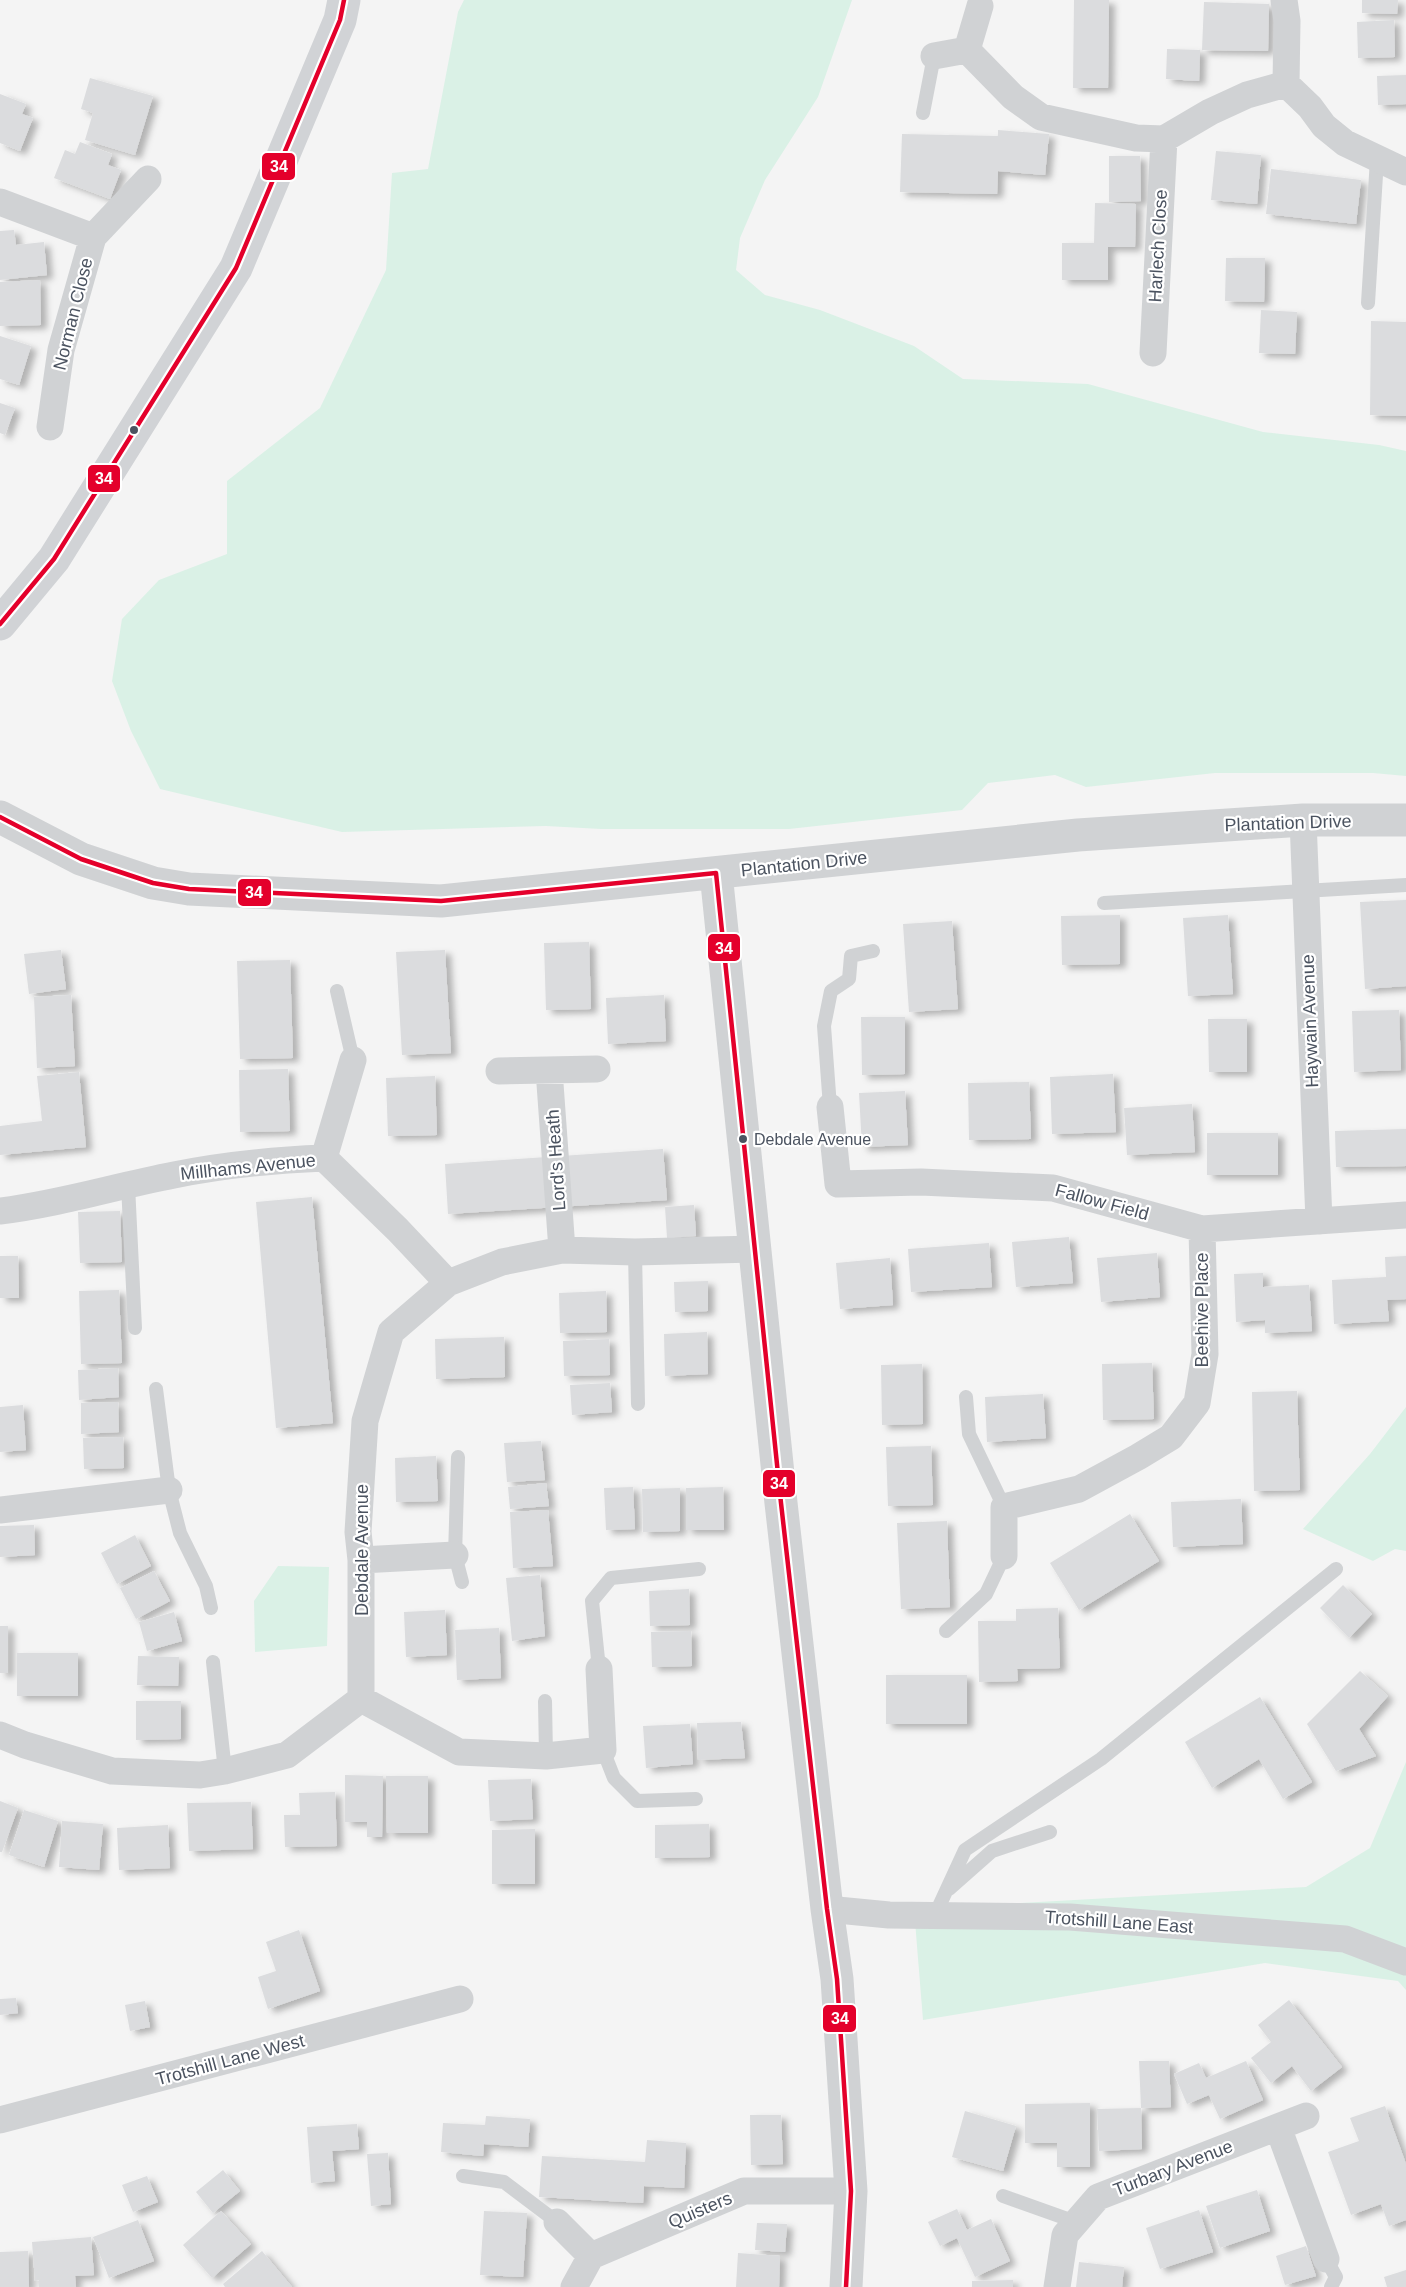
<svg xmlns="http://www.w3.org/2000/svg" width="1406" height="2287" font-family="Arial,sans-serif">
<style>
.green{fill:#daf1e6}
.building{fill:#dbdcde;filter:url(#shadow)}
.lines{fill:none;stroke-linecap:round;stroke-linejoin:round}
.service{stroke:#d0d2d4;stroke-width:14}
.minor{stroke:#d0d2d4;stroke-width:27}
.tertiary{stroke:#d0d2d4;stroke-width:33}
.secondary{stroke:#d1d3d6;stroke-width:33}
.bus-1-casing{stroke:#fff;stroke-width:9}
.bus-1{stroke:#e4002b;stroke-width:4.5}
.bus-dot{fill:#4b5360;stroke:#fff;stroke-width:2}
.labels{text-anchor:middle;stroke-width:4.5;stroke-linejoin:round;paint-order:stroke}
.bus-label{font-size:16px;fill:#4b5360;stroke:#fff;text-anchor:start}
.street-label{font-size:18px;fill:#4b5360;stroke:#fff}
.line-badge{stroke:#fff;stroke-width:2}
.badge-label{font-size:16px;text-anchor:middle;font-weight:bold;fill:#fff}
</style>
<defs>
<filter id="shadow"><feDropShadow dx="6" dy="4" stdDeviation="3" flood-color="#0004"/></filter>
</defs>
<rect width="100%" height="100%" fill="#f4f4f4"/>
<!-- green -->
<path class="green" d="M464 0H852L818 97 765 180 740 238 736 270 765 295 820 310 914 346 963 379 1088 384 1263 432 1379 445 1406 451V776L1373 773H1215L1086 787 1055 775 988 783 962 810 789 829H601L546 826 342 832 160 789 131 731 112 681 122 619 159 580 227 554V481L320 408 386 270 392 173 428 169 458 12Z
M1406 1407V1551L1395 1549 1373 1561 1303 1529 1370 1454Z
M278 1566 329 1567 327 1646 255 1652 254 1601Z
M1406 1762V1990L1398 1981 1265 1963 923 2020 914 1909 1306 1887 1370 1848Z"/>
<!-- building -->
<path class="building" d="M1074 0H1109L1108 88H1073Z
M1362 0H1398L1397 14 1362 13Z
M1204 2 1269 4 1268 51 1202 50Z
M1394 20 1395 57 1358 58 1357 22Z
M1167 49 1200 50 1199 81 1166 79Z
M1406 75V104L1378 105 1377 76Z
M90 78 153 96 135 155 85 140 93 113 81 109Z
M0 94 26 104 22 114 33 118 20 151 0 143Z
M998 130 1049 134 1045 175 998 171 997 194 900 192 902 134 998 136Z
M80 142 112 154 108 165 121 170 110 199 54 178 65 150 75 154Z
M1216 151 1261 155 1257 204 1211 200Z
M1109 156H1140L1141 201 1109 202Z
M1271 169 1361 180 1356 224 1266 214Z
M1095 203 1136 204 1135 247H1108V280H1062V243H1094Z
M14 230 16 245 44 242 47 275 0 280V231Z
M1226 258H1265L1264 302 1225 301Z
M40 280 41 325 0 326V282Z
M1261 310 1297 312 1295 354 1259 353Z
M1371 321 1406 322V416L1370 415Z
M0 336 31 346 19 385 0 379Z
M0 403 15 408 5 435 0 433Z
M1406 900V986L1365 989 1360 902Z
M1120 915V964L1062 965 1061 916Z
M1228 915 1233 994 1188 996 1183 918Z
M952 921 958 1009 909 1012 903 924Z
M589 942 591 1009 546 1010 544 943Z
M61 950 66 989 29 994 24 954Z
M445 950 451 1053 402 1055 396 952Z
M290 960 293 1058 240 1059 237 961Z
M71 995 75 1066 37 1068 34 997Z
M664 995 666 1041 608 1044 606 998Z
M1399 1010 1401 1070 1354 1072 1352 1011Z
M861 1017H905V1074L862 1075Z
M1208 1019H1247V1072H1209Z
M288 1069 290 1131 240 1132 239 1070Z
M79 1072 86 1147 0 1155V1126L42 1121 37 1076Z
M1113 1074 1116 1132 1052 1134 1050 1077Z
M435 1076 437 1135 388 1136 386 1078Z
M1029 1082 1031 1139 969 1140 968 1083Z
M905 1091 908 1145 862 1147 859 1093Z
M1192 1104 1195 1152 1127 1155 1124 1108Z
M1406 1129V1166L1336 1167 1335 1131Z
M1207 1133H1278V1175H1207Z
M663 1149 667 1200 448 1214 445 1164Z
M312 1197 333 1423 276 1428 256 1202Z
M694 1205 696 1236 667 1238 665 1207Z
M120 1211 122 1262 80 1263 78 1212Z
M1069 1237 1073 1283 1016 1287 1012 1242Z
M989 1243 992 1287 911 1292 908 1249Z
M1157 1253 1160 1297 1101 1302 1097 1258Z
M0 1256H18L19 1298H0Z
M1406 1256V1299L1387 1300 1389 1321 1334 1324 1332 1280 1386 1277 1385 1257Z
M890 1258 893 1305 840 1309 836 1263Z
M1263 1273V1287L1309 1285 1312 1331 1265 1333V1320L1236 1322 1234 1274Z
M708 1281V1311L675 1312 674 1282Z
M119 1290 122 1363 81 1364 79 1291Z
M606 1291 607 1332 560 1333 559 1293Z
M707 1332 708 1374 665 1376 664 1334Z
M504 1337 505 1377 436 1379 435 1339Z
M609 1339 610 1375 564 1376 563 1341Z
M1152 1363 1154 1419 1103 1420 1102 1364Z
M922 1364 923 1424 882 1425 881 1365Z
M118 1368 119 1397 79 1400 78 1370Z
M610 1383 612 1412 572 1415 570 1385Z
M1297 1391 1300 1490 1254 1491 1252 1392Z
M1043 1394 1046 1438 987 1442 985 1397Z
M118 1402 119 1432 81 1434V1403Z
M23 1405 26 1450 0 1452V1407Z
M123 1437 124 1468 84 1469 83 1438Z
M541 1441 545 1480 507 1482 504 1443Z
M931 1446 933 1505 888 1506 886 1447Z
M436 1456 438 1501 396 1502 395 1458Z
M546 1483 549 1506 510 1509 508 1487Z
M633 1487 635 1529 606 1530 604 1488Z
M723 1487 724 1530H686V1488Z
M680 1488V1531L643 1532 642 1489Z
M1241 1499 1243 1544 1173 1547 1171 1502Z
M548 1510 553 1566 513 1568 510 1512Z
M1130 1514 1159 1561 1079 1610 1050 1563Z
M947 1521 950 1607 901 1609 897 1523Z
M34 1525 35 1555 0 1557V1526Z
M135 1535 151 1566 117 1584 101 1553Z
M154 1571 170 1601 136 1619 120 1588Z
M540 1575 545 1636 512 1641 506 1578Z
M1343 1585 1372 1614 1349 1638 1320 1608Z
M689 1589 690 1625 650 1626 649 1591Z
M1058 1608 1060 1668 1017 1669 1018 1681 979 1682 978 1621H1016V1609Z
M445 1610 447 1655 406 1657 404 1612Z
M174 1612 182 1641 147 1651 139 1622Z
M0 1626H8V1673H0Z
M499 1628 501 1678 457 1680 455 1630Z
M691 1631 692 1666 652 1667 651 1632Z
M17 1653H78V1696H17Z
M138 1656 179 1657 178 1686 137 1685Z
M1360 1671 1388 1696 1359 1729 1376 1756 1336 1771 1307 1724Z
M886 1675H967V1724H886Z
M1260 1697 1312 1782 1283 1799 1259 1759 1212 1788 1185 1742Z
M136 1701H181V1739L136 1740Z
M741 1722 745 1758 698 1760 697 1723Z
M690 1724 693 1764 646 1768 643 1726Z
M345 1775 383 1776 382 1837H367V1822H345Z
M386 1776H428V1833H387Z
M531 1779 533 1819 490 1821 488 1780Z
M335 1792 337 1846 285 1847 284 1815H300L299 1793Z
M0 1801 18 1808 2 1852H0Z
M251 1802 253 1849 189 1851 187 1803Z
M24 1810 58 1821 44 1867 9 1855Z
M62 1821 103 1824 99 1870 59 1867Z
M709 1824 710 1857 655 1858V1825Z
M168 1825 170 1868 119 1870 117 1828Z
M535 1829V1884H492V1830Z
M299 1930 320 1991 268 2009 258 1977 276 1971 266 1942Z
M16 1998 18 2013 0 2015V1999Z
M1289 2000 1342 2067 1311 2091 1292 2066 1271 2083 1251 2058 1271 2042 1258 2025Z
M145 2001 150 2027 130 2031 125 2005Z
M1139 2061H1169L1171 2107 1141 2108Z
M1246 2061 1263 2100 1220 2119 1209 2095 1187 2104 1174 2074 1199 2063 1206 2078Z
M1090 2103V2167H1057V2143H1025V2104Z
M1385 2106 1406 2164V2220L1389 2226 1381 2204 1351 2215 1328 2152 1359 2141 1350 2118Z
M1141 2108 1142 2149 1099 2151 1097 2109Z
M965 2111 1016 2126 1003 2171 952 2157Z
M750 2115H781L783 2164 751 2165Z
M486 2116 530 2119 528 2147 484 2144 483 2156 441 2152 443 2123 485 2125Z
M357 2124 359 2149 332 2151 335 2181 311 2183 307 2127Z
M647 2140 686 2143 684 2188 644 2186 643 2203 539 2197 542 2156 645 2162Z
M388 2153 391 2204 371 2206 367 2154Z
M223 2170 240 2191 213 2213 196 2192Z
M147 2176 158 2202 133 2212 122 2185Z
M1257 2190 1270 2231 1220 2248 1206 2206Z
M957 2209 967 2230 991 2219 1010 2261 975 2277 957 2238 940 2246 928 2222Z
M1199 2210 1213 2252 1160 2269 1146 2228Z
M221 2211 251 2244 212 2278 183 2245Z
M484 2211 527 2213 523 2277 480 2275Z
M138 2220 154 2261 109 2278 93 2237Z
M757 2223 787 2224 785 2252 755 2250Z
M91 2237 94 2275 75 2276 76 2287H39V2280L35 2281 32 2242Z
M1306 2246 1316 2276 1285 2285 1276 2256Z
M28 2251 29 2287H0V2252Z
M262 2251 292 2287H225L223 2284Z
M738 2253 780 2256 779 2287H736Z
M1079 2262 1124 2267 1122 2287H1076Z
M1406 2270V2287H1387L1384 2277Z
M1013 2280V2287H972V2281Z"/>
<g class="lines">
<!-- service -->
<path class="service" d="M923 113 934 56
M1368 303 1377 159
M1104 903 1406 885
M337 991 353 1060
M830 1107 824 1026 831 991 849 979 851 956 873 951
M128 1185 135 1328
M635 1252 638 1404
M156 1389 169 1490 180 1533 206 1586 211 1608
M966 1397 969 1434 1004 1507
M458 1457 455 1555 462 1582
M946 1631 986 1594 1004 1556
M213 1662 225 1771
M599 1669 592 1601 611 1578 699 1569
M545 1701 546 1756
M603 1750 614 1778 637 1801 696 1799
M949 1889 992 1851 1050 1832
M935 1915 965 1850 1101 1759 1336 1569
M463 2176 504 2182 557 2222
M1003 2196 1076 2222
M1326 2259 1336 2277 1331 2287"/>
<!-- minor -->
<path class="minor" d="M1284 0 1287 21 1286 84 1310 107 1324 126 1345 143 1406 172
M967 50 1013 97 1041 117 1136 138 1164 139 1210 112 1247 95 1286 84
M934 56 967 50 980 6
M0 202 93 237 148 179
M1153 353 1164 139
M50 427 61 350 93 237
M1303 820 1319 1221
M549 1070 562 1250
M499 1071 597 1069
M830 1107 838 1184 921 1182 1053 1188 1202 1229 1406 1215
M324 1158 353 1060
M0 1211C59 1204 116 1186 174 1175 223 1165 275 1160 324 1158L398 1230 448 1283
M0 1510 169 1490
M1004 1556V1507L1079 1489 1138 1457 1171 1437 1197 1403 1205 1354 1202 1229
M361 1560 455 1555
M361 1699 459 1752 546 1756 603 1750 599 1669
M0 1735 25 1745 112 1771 200 1775 225 1771 287 1755 361 1699V1560L358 1532 365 1421 391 1332 448 1283 502 1262 562 1250 635 1252 755 1249
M827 1909 889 1915 1070 1917 1345 1939 1406 1962
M0 2120 460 1999
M1278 2127 1326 2259
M557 2222 591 2256
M574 2287 591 2256 744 2191H851
M1057 2287 1065 2235 1098 2197 1306 2116"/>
<!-- tertiary -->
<path class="tertiary" d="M0 817 81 859 153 883 189 889 441 901 1078 835 1303 820H1406
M716 873 781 1503 827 1909 837 1979 851 2191 846 2287"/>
<!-- secondary -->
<path class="secondary" d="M0 624 54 559 236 268 340 20 344 0"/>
<defs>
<path id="bus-1" d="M0 624 54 559 236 268 340 20 344 0
M0 817 81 859 153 883 189 889 441 901 716 873 781 1503 827 1909 837 1979 851 2191 846 2287"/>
</defs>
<!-- bus-1 casing -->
<use href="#bus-1" class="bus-1-casing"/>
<!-- bus-1 -->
<use href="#bus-1" class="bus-1"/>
</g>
<!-- markers -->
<g class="bus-dot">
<circle cx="134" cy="430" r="5"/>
<circle cx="743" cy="1139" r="5"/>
</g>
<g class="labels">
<!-- bus labels -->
<g class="bus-label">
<text x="754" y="1145">Debdale Avenue</text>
</g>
<!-- street labels -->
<g class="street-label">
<text transform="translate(1158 246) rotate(-87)" y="6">Harlech Close</text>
<text transform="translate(73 314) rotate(-76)" y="6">Norman Close</text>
<text transform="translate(1288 823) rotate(-2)" y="6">Plantation Drive</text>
<text transform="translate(804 864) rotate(-6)" y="6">Plantation Drive</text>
<text transform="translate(1310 1021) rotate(-92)" y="6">Haywain Avenue</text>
<text transform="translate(556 1160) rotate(-94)" y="6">Lord's Heath</text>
<text transform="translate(248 1167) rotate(-6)" y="6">Millhams Avenue</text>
<text transform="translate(1102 1202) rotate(15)" y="6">Fallow Field</text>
<text transform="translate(1202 1310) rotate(-90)" y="6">Beehive Place</text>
<text transform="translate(362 1550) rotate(-90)" y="6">Debdale Avenue</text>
<text transform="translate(1119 1922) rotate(4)" y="6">Trotshill Lane East</text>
<text transform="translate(230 2060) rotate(-15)" y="6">Trotshill Lane West</text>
<text transform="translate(1173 2168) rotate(-21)" y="6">Turbary Avenue</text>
<text transform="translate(700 2210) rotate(-23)" y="6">Quisters</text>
</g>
</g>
<g class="line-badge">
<rect x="261" y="152" width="35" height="29" rx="6" fill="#e4002b"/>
<rect x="87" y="464" width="34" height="29" rx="6" fill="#e4002b"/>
<rect x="237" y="878" width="35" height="29" rx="6" fill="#e4002b"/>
<rect x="707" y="933" width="34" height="29" rx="6" fill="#e4002b"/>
<rect x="762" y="1469" width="34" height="29" rx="6" fill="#e4002b"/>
<rect x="822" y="2004" width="35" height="29" rx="6" fill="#e4002b"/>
</g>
<g class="badge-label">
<text x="279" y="172">34</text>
<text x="104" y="484">34</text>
<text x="254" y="898">34</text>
<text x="724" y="954">34</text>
<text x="779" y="1489">34</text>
<text x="840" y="2024">34</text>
</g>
</svg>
